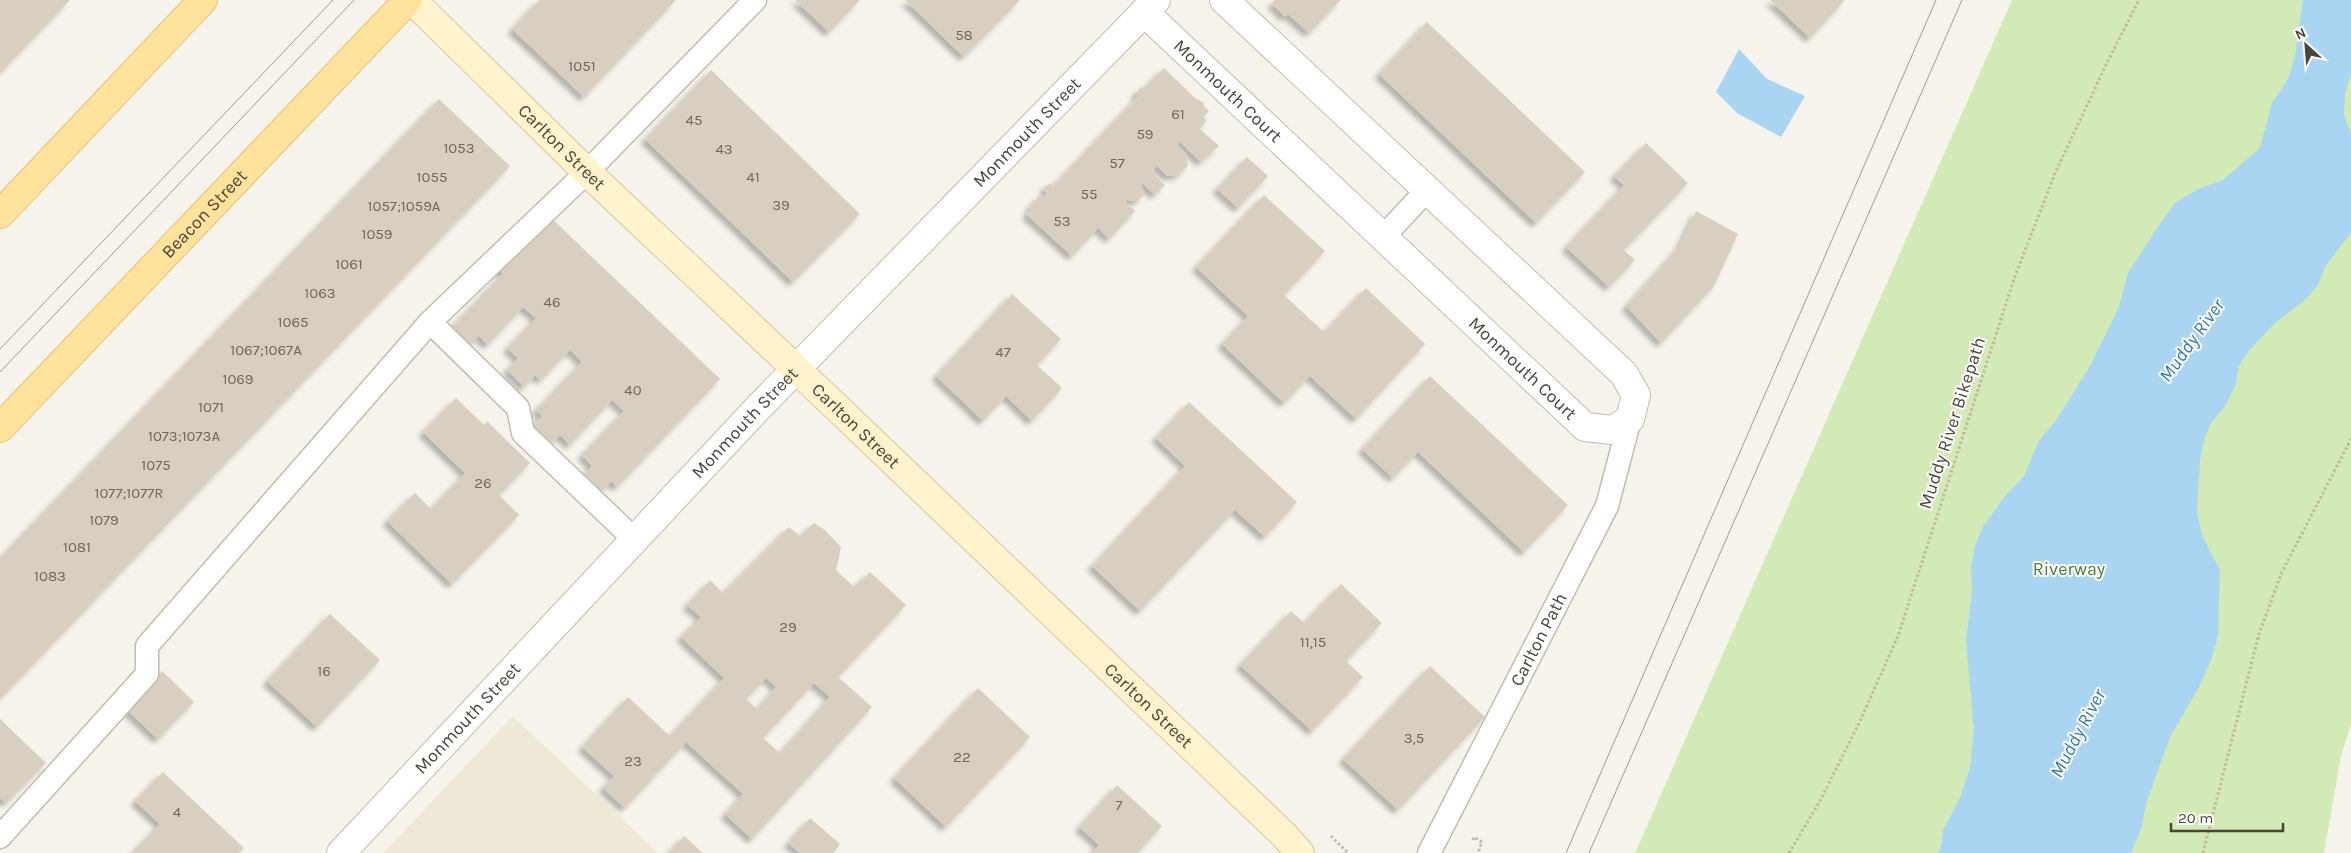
<svg xmlns="http://www.w3.org/2000/svg" width="2351" height="853" font-family="Karla,sans-serif">
<style>
.education{fill:#efe8d6}
.green{fill:#d2eab5}
.water{fill:#a9d4f2}
.building{fill:#d8cfc1;fill-rule:evenodd;filter:url(#shadow)}
.lines{fill:none;stroke-linecap:round;stroke-linejoin:round}
.service-casing{stroke:#c2bbae;stroke-width:25}
.minor-casing{stroke:#c2bbae;stroke-width:30}
.secondary-casing{stroke:#d6c79b;stroke-width:30}
.primary-casing{stroke:#e6c16a;stroke-width:30}
.path{stroke:#c4b79f;stroke-width:3;stroke-dasharray:2.5 2.5;stroke-linecap:butt}
.service{stroke:#fff;stroke-width:22}
.minor{stroke:#fff;stroke-width:28}
.secondary{stroke:#fff3cd;stroke-width:28}
.primary{stroke:#ffe39c;stroke-width:28}
.tram{stroke:#9a9a9a;stroke-width:1}
.labels{text-anchor:middle;stroke-width:4;stroke-linejoin:round;paint-order:stroke}
.number-label{font-size:15px;fill:#6e675b}
.street-label{font-size:18px;fill:#4b4439;stroke:#fff}
.park-label{font-size:18px;fill:#4a7f2a;stroke:#fff}
.water-label{font-size:19px;font-style:italic;fill:#2e7ab2;stroke:#fff}
</style>
<defs>
<filter id="shadow"><feDropShadow dx="-4.5" dy="4.5" stdDeviation="2.5" flood-color="#0004"/></filter>
</defs>
<rect width="100%" height="100%" fill="#f6f3ec"/>
<!-- education -->
<path class="education" d="M513 716 658 853H383Z"/>
<!-- green -->
<path class="green" d="M2012 0H2351V724L2341 756 2324 853H1635Z"/>
<!-- water -->
<path class="water" d="M2303 0H2351V73L2345 94 2344 115 2351 134V232L2325 267 2318 285 2305 300 2275 323 2248 352 2239 366 2235 386 2225 406 2211 423 2204 440 2200 459 2197 512 2202 535 2220 570 2218 636 2211 660 2199 687 2170 737 2147 801 2141 829 2131 853H1938L1941 848 1943 830 1960 798 1970 768 1974 730 1966 641 1972 591 1971 568 1975 546 1982 528 2006 495 2025 475 2038 442 2057 419 2090 366 2119 307 2128 273 2160 224 2175 203 2198 189 2223 180 2260 148 2272 103 2288 79 2295 57Z
M1739 49 1767 79 1805 96 1781 137 1737 113 1716 92Z"/>
<!-- building -->
<path class="building" d="M0 0H70L2 71 0 68Z
M539 0H676L584 97 512 29Z
M795 0H860L829 32Z
M905 0H1020L964 57Z
M1274 0H1341L1309 33 1288 14 1285 17 1272 4Z
M1770 0H1845L1810 38Z
M1427 22 1585 172 1536 223 1379 74Z
M1164 68 1197 100 1198 99 1205 104 1203 105 1209 111 1203 117 1207 120 1200 129 1219 146 1201 162 1180 142 1177 145 1186 154 1188 166 1178 175 1167 176 1157 166 1155 168 1152 172 1165 185 1155 195 1141 182 1144 195 1137 201H1125L1135 211 1109 239 1098 228 1072 256 1026 214 1031 209 1029 208 1040 195 1043 197 1047 193 1043 189 1050 183 1053 186 1138 96 1135 94 1141 87 1143 89Z
M711 70 860 214 793 282 645 139Z
M439 99 510 166 0 699V558Z
M1646 143 1688 183 1624 250 1635 260 1609 287 1566 247 1624 185 1614 176Z
M1247 157 1268 176 1238 208 1217 189Z
M1264 195 1325 251 1284 295 1324 332 1366 288 1425 344 1356 419 1310 376 1284 403 1222 344 1248 316 1196 267Z
M1696 211 1738 234 1714 286 1661 343 1626 306 1679 247Z
M547 214 720 379 617 487 611 481 601 493 583 476 592 466 582 455 624 411 612 400 570 445 560 435 550 444 531 427 542 416 536 410 582 362 570 350 541 380 535 375 524 387 507 370 518 358 507 348 536 318 523 307 488 345 479 336 469 345 451 328 503 273 496 267Z
M1012 294 1061 339 1037 365 1062 388 1032 421 1006 396 983 421 936 376Z
M1430 376 1568 505 1524 552 1418 452 1393 478 1362 449Z
M456 398 484 425 487 421 530 463 499 495 519 515 452 584 387 521 415 493 431 509 465 473 423 432Z
M1189 402 1297 502 1265 537 1235 510 1140 611 1092 566 1185 466 1156 438Z
M814 523 825 530 841 547 836 570 854 587 870 572 906 605 838 677 872 707 752 839 725 814 743 794 686 742 625 808 603 788 614 776 582 747 628 697 670 736 724 678 681 637 701 617 687 605 710 580 723 593 789 527 800 536ZM766 678 776 687 757 709 746 699ZM814 683 830 697 780 753 763 738Z
M1341 584 1382 623 1346 661 1363 677 1312 731 1240 665 1291 611 1304 623Z
M330 614 380 660 317 727 267 681Z
M1430 666 1485 717 1398 810 1343 759Z
M162 671 194 702 158 739 126 709Z
M978 688 1030 737 946 827 894 778Z
M0 719 46 763 6 803 0 798Z
M163 772 244 848 239 853H132L160 824 135 801Z
M1117 785 1162 826 1138 852 1139 853H1092L1099 845 1079 827Z
M810 818 840 844 833 853H800L788 843Z
M684 836 703 853H669Z"/>
<g class="lines">
<defs>
<g id="service">
<path d="M1383 237 1427 190"/>
<path d="M430 322 518 408 523 433 635 540"/>
<path d="M0 837 147 674V646L430 322 587 172 755 0"/>
<path id="s1" d="M1429 853 1607 506 1630 419"/>
</g>
<g id="minor">
<path id="s2" d="M1144 12 1585 427 1613 430 1630 419 1636 395 1624 374 1224 0"/>
<path id="s3" d="M341 853 757 409 1156 0"/>
</g>
<g id="secondary">
<path id="s4" d="M412 0 587 172 831 402 1284 835 1300 853"/>
</g>
<g id="primary">
<path d="M0 214 203 0"/>
<path id="s5" d="M0 428 408 0"/>
</g>
</defs>
<!-- service casing -->
<use href="#service" class="service-casing"/>
<!-- minor casing -->
<use href="#minor" class="minor-casing"/>
<!-- secondary casing -->
<use href="#secondary" class="secondary-casing"/>
<!-- primary casing -->
<use href="#primary" class="primary-casing"/>
<!-- path -->
<path class="path" d="M1331 836 1348 853
M1473 840 1474 837 1482 842 1478 853
M1789 853 1820 801 1860 721 1898 636 2015 276 2056 171 2106 65 2139 0
M2203 853 2259 634 2281 574 2351 439"/>
<!-- service -->
<use href="#service" class="service"/>
<!-- minor -->
<use href="#minor" class="minor"/>
<!-- secondary -->
<use href="#secondary" class="secondary"/>
<!-- primary -->
<use href="#primary" class="primary"/>
<!-- tram -->
<path class="tram" d="M0 349 333 0
M0 372 354 0
M1566 853 1936 0
M1589 853 1962 0"/>
</g>
<g class="labels">
<!-- number labels -->
<g class="number-label">
<text x="964" y="40">58</text>
<text x="582" y="71">1051</text>
<text x="1178" y="119">61</text>
<text x="694" y="125">45</text>
<text x="1145" y="139">59</text>
<text x="459" y="153">1053</text>
<text x="724" y="154">43</text>
<text x="1117" y="168">57</text>
<text x="432" y="182">1055</text>
<text x="753" y="182">41</text>
<text x="1089" y="199">55</text>
<text x="781" y="210">39</text>
<text x="404" y="211">1057;1059A</text>
<text x="1062" y="226">53</text>
<text x="377" y="239">1059</text>
<text x="349" y="269">1061</text>
<text x="320" y="298">1063</text>
<text x="552" y="307">46</text>
<text x="293" y="327">1065</text>
<text x="266" y="355">1067;1067A</text>
<text x="1003" y="357">47</text>
<text x="238" y="384">1069</text>
<text x="633" y="395">40</text>
<text x="211" y="412">1071</text>
<text x="184" y="441">1073;1073A</text>
<text x="156" y="470">1075</text>
<text x="483" y="488">26</text>
<text x="129" y="498">1077;1077R</text>
<text x="104" y="525">1079</text>
<text x="77" y="552">1081</text>
<text x="50" y="581">1083</text>
<text x="788" y="632">29</text>
<text x="1313" y="647">11,15</text>
<text x="324" y="676">16</text>
<text x="1414" y="743">3,5</text>
<text x="962" y="762">22</text>
<text x="633" y="766">23</text>
<text x="1119" y="810">7</text>
<text x="177" y="817">4</text>
</g>
<!-- street labels -->
<g class="street-label">
<text dy="6" stroke="none"><textPath href="#s2" startOffset="115">Monmouth Court</textPath></text>
<text dy="6" stroke="none"><textPath href="#s3" startOffset="995">Monmouth Street</textPath></text>
<text dy="6" stroke="none"><textPath href="#s4" startOffset="210">Carlton Street</textPath></text>
<text dy="6" stroke="none"><textPath href="#s5" startOffset="296">Beacon Street</textPath></text>
<text dy="6" stroke="none"><textPath href="#s2" startOffset="520">Monmouth Court</textPath></text>
<text dy="6" stroke="none"><textPath href="#s3" startOffset="590">Monmouth Street</textPath></text>
<text transform="translate(1952 423) rotate(-72)" y="6">Muddy River Bikepath</text>
<text dy="6" stroke="none"><textPath href="#s4" startOffset="615">Carlton Street</textPath></text>
<text dy="6" stroke="none"><textPath href="#s1" startOffset="240">Carlton Path</textPath></text>
<text dy="6" stroke="none"><textPath href="#s4" startOffset="1020">Carlton Street</textPath></text>
<text dy="6" stroke="none"><textPath href="#s3" startOffset="185">Monmouth Street</textPath></text>
</g>
<!-- park labels -->
<g class="park-label">
<text x="2069" y="575">Riverway</text>
</g>
<!-- water labels -->
<g class="water-label">
<text transform="translate(2191 340) rotate(-54)" y="7">Muddy River</text>
<text transform="translate(2077 733) rotate(-62)" y="7">Muddy River</text>
</g>
</g>
<!-- north arrow -->
<g transform="translate(2306 45) rotate(334)" stroke="#ffffff" stroke-width="4" paint-order="stroke">
<path d="M0-4L9 19L0 12L-9 19Z" fill="#4b4439"/>
<text y="-8" font-size="14" font-weight="bold" text-anchor="middle" fill="#4b4439">N</text>
</g>
<!-- scale -->
<path d="M2171 823v8h112v-8" fill="none" stroke="#4b4439" stroke-width="2.5"/>
<text x="2178" y="823" font-size="15" fill="#4b4439" stroke="#ffffff" stroke-width="4" paint-order="stroke">20 m</text>
</svg>
